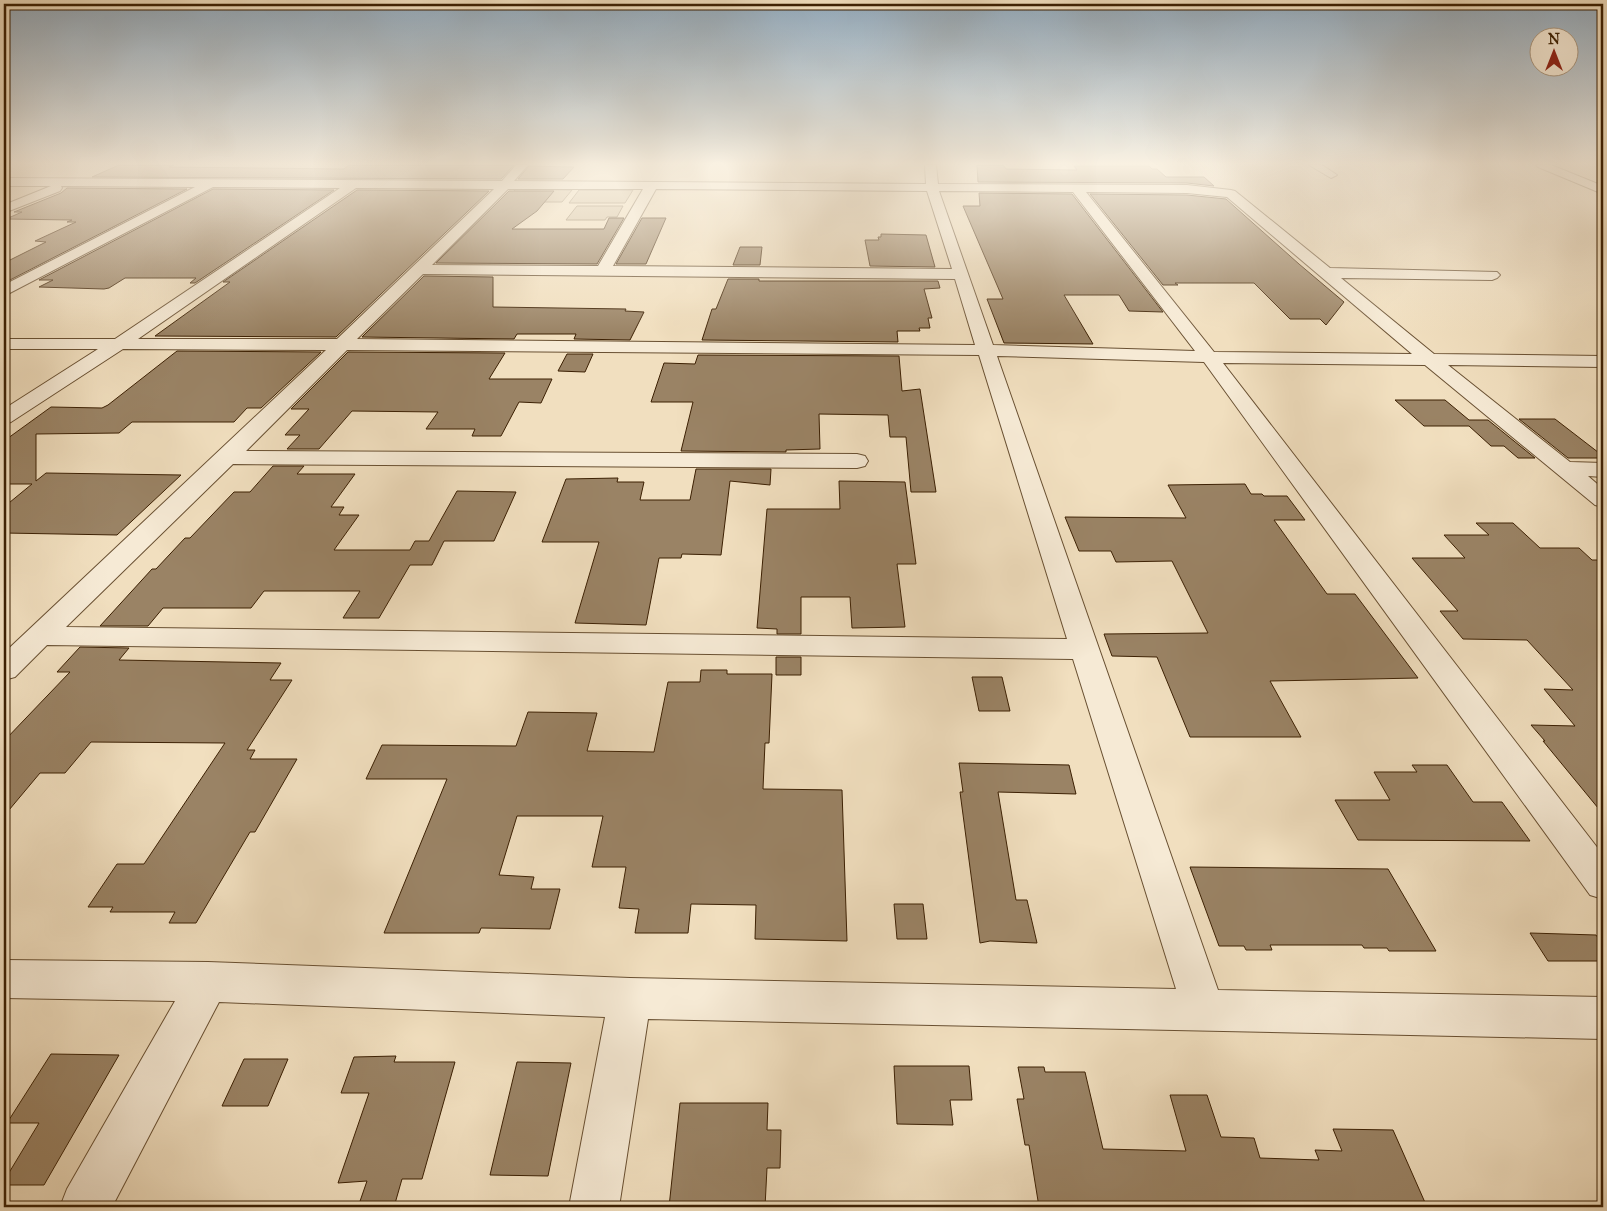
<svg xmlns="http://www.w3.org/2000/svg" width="1607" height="1211" font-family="'IM FELL Great Primer',serif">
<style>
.green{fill:#d2bf9f;stroke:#877051}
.building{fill:#9a8365;stroke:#3c2003}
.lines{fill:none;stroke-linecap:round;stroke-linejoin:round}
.minor-casing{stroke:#695032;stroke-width:2}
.minor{fill:#f6ead5;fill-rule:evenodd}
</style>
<rect width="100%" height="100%" fill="#f1dfbf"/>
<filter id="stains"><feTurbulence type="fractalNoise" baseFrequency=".004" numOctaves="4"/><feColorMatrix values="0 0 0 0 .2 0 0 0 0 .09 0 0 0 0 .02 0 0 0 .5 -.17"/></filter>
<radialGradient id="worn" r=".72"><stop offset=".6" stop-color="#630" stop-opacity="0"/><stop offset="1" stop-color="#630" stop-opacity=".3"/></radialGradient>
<!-- green -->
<path class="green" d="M516 189 572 190 562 202H504Z
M579 190H633L625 203H569Z
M577 206H623L617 217H607L605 220H566Z"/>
<!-- building -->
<path class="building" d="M119 165H174L169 167 344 169 349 165H514L501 179 92 177Z
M977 165H1003L1006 169 1077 170 1074 166H1149L1152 169H1157L1166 177H1204L1214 186 1187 183 978 182Z
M529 166 574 167 563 179H518Z
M67 188 187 189 10 280H4V263L46 242 35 241 76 222H67L72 220 6 219 22 212H14L61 193Z
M213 189 334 190 195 283H190L196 278H125L109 288 104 289 39 287 53 280H39Z
M357 190 489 191 336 337 155 336 230 282H223Z
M509 191H554L537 211 512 229H604L609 218H624L597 264 436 263Z
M979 193 1072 194 1163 312 1129 311 1119 295H1064L1093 344 1004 343 987 299H1003L963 206H980Z
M1090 194 1187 195 1226 199 1299 264 1344 302 1326 325 1320 319H1290L1254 283H1175L1178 285H1163Z
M642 218H666L646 264H616Z
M881 234 926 235 935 267 870 266 865 240H879L878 237H881Z
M740 247H762L760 265H733Z
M424 276 493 277V307L626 309 625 311 644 312 630 340 574 339 576 334H517L514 339 362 337Z
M728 279H759V281H938L940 288 924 289 932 318H928L930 328H919L920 331H897L898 342 702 340 712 309H716Z
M177 351 321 352 261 408H247L234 422H132L119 433 36 434V481L46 473 181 475 117 535 4 533V507L32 484H4V441L51 407 102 408 108 405Z
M348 352 505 353 489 379H552L541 403 519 402 501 436H472L475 429H426L438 412 352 411 319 449H287L300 435H285L309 409H291Z
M567 354H593L585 372 558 371Z
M698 355 899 356 902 391 920 389 936 492H911L906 437H890L888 415 819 414 820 449 786 450V452L681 451 693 402H651L664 363 695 364Z
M1395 400H1445L1469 420H1488L1535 458H1518L1504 446H1491L1469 426H1424Z
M1519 419H1555L1603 456V458H1568Z
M273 466H304L297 474H355L331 507H344L339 515H359L334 550H410L415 541H429L457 491 516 492 494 541H444L432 565H410L379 618H343L360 591H264L251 608H163L148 626H100L152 569H156L185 538H190L234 492H250Z
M696 469H771L770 485 730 481 721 555 682 554 681 558H659L646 625 575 623 599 542H542L566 479 618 478 617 482H644L640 500H690Z
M839 481 905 482 916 564H897L905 627 852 628 850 597H801V634H777V629L757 628 767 509H840Z
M1245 484 1251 494H1262L1264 496H1287L1305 520H1274L1327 594H1355L1418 678 1270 681 1301 737H1190L1157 657 1112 656 1104 634 1208 633 1172 561 1116 562 1111 551H1079L1065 517 1186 518 1168 485Z
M1476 523H1513L1540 548H1579L1592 560H1603V814L1543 741H1545L1531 725 1575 726 1544 689 1573 690 1527 640 1463 639 1440 611H1458L1412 558H1465L1444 535H1489Z
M80 647 129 648 119 660 281 663 270 680H292L247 750H255L250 759H297L255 832H250L196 923H169L175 912H110L113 907H88L117 864H144L225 743 91 742 65 773H40L4 816V741L70 672H57Z
M776 657H801V675H776Z
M701 670H727V674H772L769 743H765L763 789 842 790 847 941 755 939 756 905 691 904 688 933H635L639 909 619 908 626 867H592L603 816H517L499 875 534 877 531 889H560L550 929 481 928 479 933H384L447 779H366L382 745 516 746 528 712 597 713 587 751 654 752 668 682H700Z
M972 677H1002L1010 711H979Z
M959 763 1069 765 1076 794 998 792 1016 900H1027L1037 943 990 941 980 943 960 792H963Z
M1412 765H1447L1473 802H1502L1530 841 1358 840 1335 800H1390L1374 772H1417Z
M1190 867 1388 869 1436 951H1389L1387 948H1364L1362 945H1270L1272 950H1246L1244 946H1219Z
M894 904H923L927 939H897Z
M1530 933 1596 935 1603 945V961H1548Z
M51 1054 119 1055 44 1185H4V1181L39 1123H7Z
M396 1056 394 1062H455L422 1179H402L394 1207H358L367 1181 338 1183 369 1093H341L354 1057Z
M244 1059H288L268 1106H222Z
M517 1062 571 1063 548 1176 490 1175Z
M894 1066H969L972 1100H950L953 1125 897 1124Z
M1018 1067H1044L1045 1072H1085L1103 1149 1186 1151 1170 1095H1207L1221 1137 1254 1138 1260 1158 1319 1160 1315 1150 1342 1151 1333 1129 1393 1130 1427 1207H1039L1029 1145H1025L1017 1099H1024Z
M680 1103H768L767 1130H781L780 1168H767L765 1207H669Z"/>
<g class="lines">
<defs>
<path id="minor" d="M516 165H528L514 181 926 184 925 165H936L938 184 1187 185 1231 190 1235 191 1330 268 1497 272 1500 275 1497 278 1492 280 1341 278 1434 354 1603 356V367L1448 365 1570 462 1603 463V477L1588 476 1603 489V507L1595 505 1425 365 1223 363 1603 855V899L1590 895 1204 362 997 356 1218 990 1603 997V1039L648 1019 619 1207H569L605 1017 219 1002 112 1207H60L67 1189 175 1001 4 998V960L208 962 630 978 1176 989 1073 659 47 645 15 677 4 680V653L326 350 123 349 11 422 4 424V409L98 349H4V339H115L340 188 213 187 4 296V285L195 187 61 186 62 188 60 191 4 213V205L51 186H4V178L502 181ZM356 188 494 189 337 339H138ZM508 189H643L598 266 432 265ZM656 189 927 191 952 269 613 266ZM939 191 1073 192 1195 351 993 345ZM1086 192 1187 193 1227 197 1412 354 1214 352ZM423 274 955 279 975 345 357 339ZM347 350 979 355 1067 639 66 627 233 464 857 468 865 466 868 461 865 456 857 454 246 451Z
M1309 165H1322L1337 175 1331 178Z
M1536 165H1551L1603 186V194L1538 167Z"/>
</defs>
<!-- minor casing -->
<use href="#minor" class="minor-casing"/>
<!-- minor -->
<use href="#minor" class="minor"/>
</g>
<!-- sky -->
<linearGradient id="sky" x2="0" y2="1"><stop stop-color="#93abbe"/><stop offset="0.49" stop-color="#f9f1e2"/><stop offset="1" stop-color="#f9f1e2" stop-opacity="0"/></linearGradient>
<rect width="1607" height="334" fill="url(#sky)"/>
<!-- margin -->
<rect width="1607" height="1211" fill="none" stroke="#f1dfbf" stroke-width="20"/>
<rect x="5" y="5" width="1597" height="1201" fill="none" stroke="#3c2003" stroke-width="2.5"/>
<rect x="10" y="10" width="1587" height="1191" fill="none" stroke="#3c2003"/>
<!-- north arrow -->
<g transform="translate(1554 52)"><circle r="24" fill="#f6ead5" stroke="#ac9981"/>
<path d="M0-4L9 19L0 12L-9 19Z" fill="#8f2418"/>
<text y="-8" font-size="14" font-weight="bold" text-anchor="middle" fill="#3c2003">N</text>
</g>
<rect width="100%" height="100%" filter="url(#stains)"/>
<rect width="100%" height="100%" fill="url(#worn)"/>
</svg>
